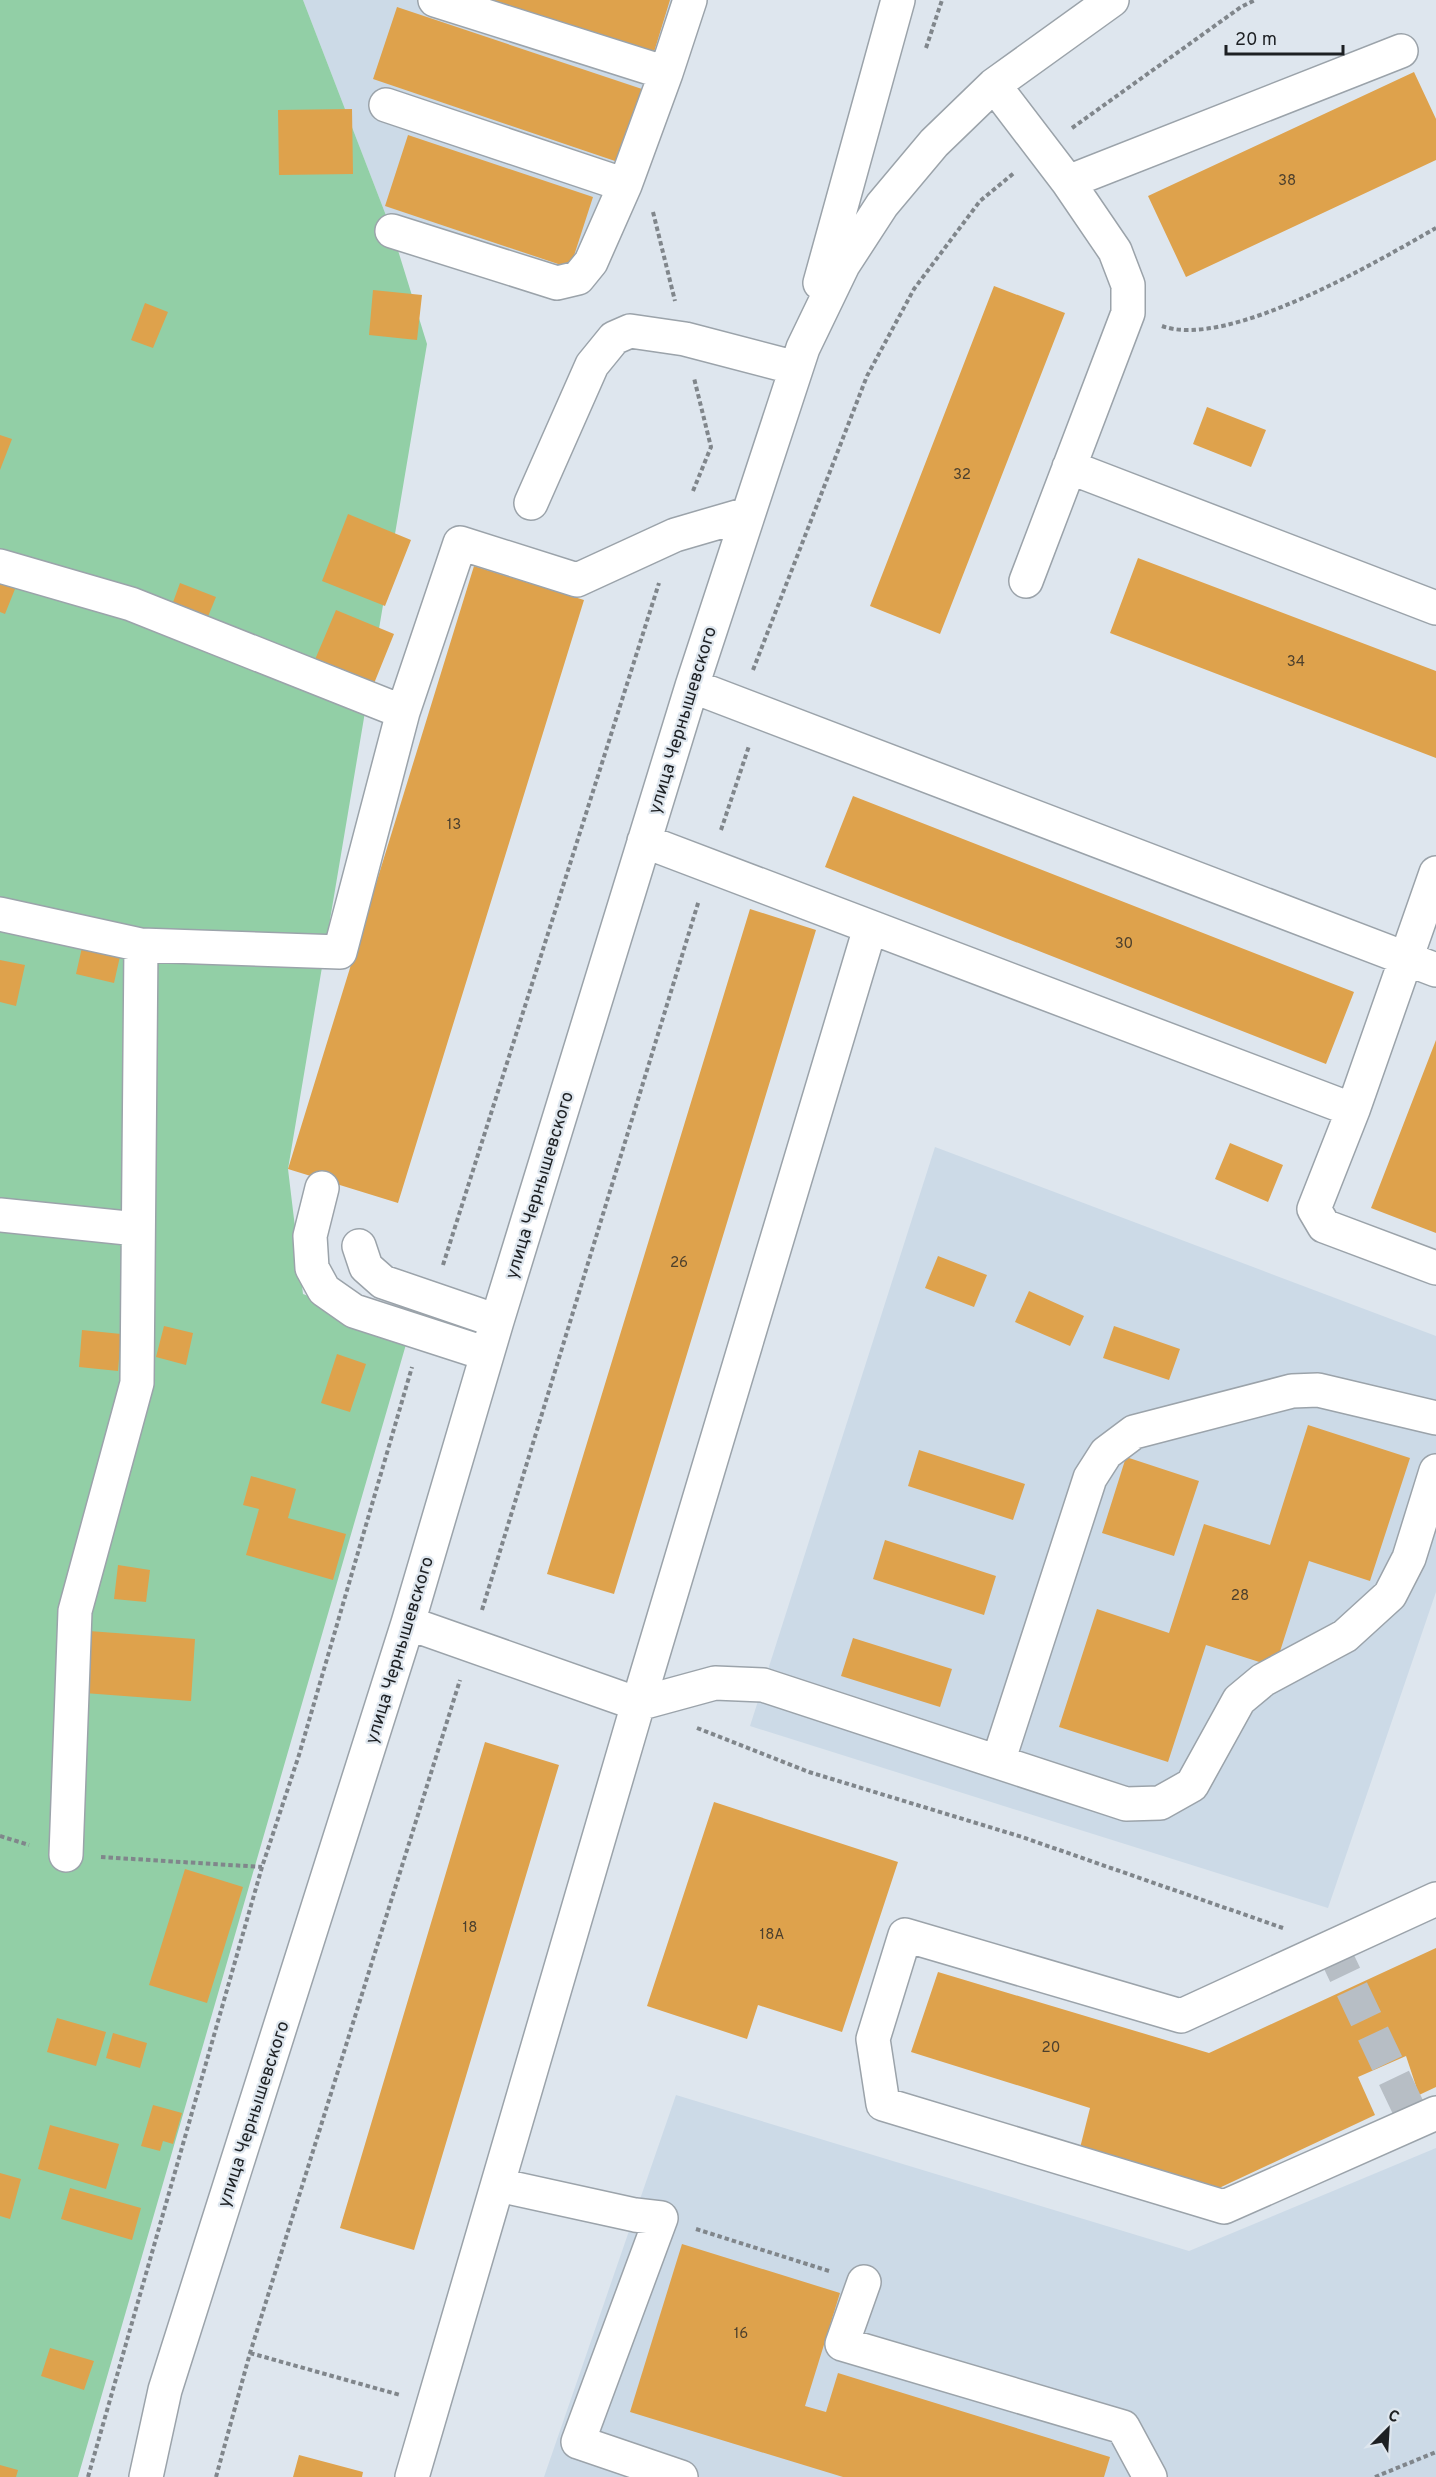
<svg xmlns="http://www.w3.org/2000/svg" width="1436" height="2477" font-family="Overpass,sans-serif">
<style>
.built{fill:#ccdae7}
.green{fill:#92cfa6}
.building{fill:#dea24c}
.lines{fill:none;stroke-linecap:round;stroke-linejoin:round}
.minor-tunnel{stroke:#b7bec5;stroke-width:33;stroke-dasharray:33 16;stroke-linecap:butt}
.minor-casing{stroke:#9ba3aa;stroke-width:36}
.path{stroke:#80868b;stroke-width:4;stroke-dasharray:4.5 3;stroke-linecap:butt}
.minor{stroke:#fff;stroke-width:33}
.labels{text-anchor:middle;stroke-width:4.5;stroke-linejoin:round;paint-order:stroke}
.number-label{font-size:15px;fill:#4d402d}
.street-label{font-size:18px;fill:#1d2023;stroke:#dee6ee}
</style>
<rect width="100%" height="100%" fill="#dee6ee"/>
<!-- built -->
<path class="built" d="M303 0H690L578 278 392 231Z
M935 1147 1436 1336V1592L1328 1908 750 1726Z
M676 2095 1189 2251 1436 2148V2477H544Z"/>
<!-- green -->
<path class="green" d="M0 0H303L392 231 427 344 288 1169 303 1294 409 1334 78 2477H0Z"/>
<!-- building -->
<path class="building" d="M491 0H670L654 52Z
M397 7 642 89 618 162 373 79Z
M1414 72 1436 119V160L1186 277 1148 196Z
M352 109 353 174 279 175 278 110Z
M408 135 593 197 570 268 385 206Z
M994 286 1065 313 940 634 870 606Z
M373 290 422 295 417 340 369 335Z
M145 303 168 312 153 348 131 340Z
M1207 407 1266 430 1251 467 1193 444Z
M0 435 12 439 0 470Z
M348 514 411 540 385 606 322 581Z
M1138 558 1436 671V758L1110 633Z
M474 566 584 600 398 1203 288 1169Z
M0 583 15 589 5 614 0 612Z
M180 583 216 597 207 619 172 605Z
M336 610 394 634 373 686 314 662Z
M853 796 1354 992 1326 1064 825 867Z
M750 909 816 930 614 1594 547 1574Z
M83 943 121 952 114 983 76 974Z
M0 960 25 965 16 1006 0 1002Z
M1436 1040V1233L1371 1208Z
M1230 1143 1283 1165 1268 1202 1215 1179Z
M938 1256 987 1275 974 1307 925 1288Z
M1029 1291 1084 1316 1070 1346 1015 1322Z
M164 1326 193 1333 186 1365 156 1357Z
M1114 1326 1180 1349 1169 1380 1103 1358Z
M82 1330 121 1334 118 1371 79 1367Z
M337 1354 366 1364 350 1412 321 1403Z
M1308 1425 1410 1458 1370 1581 1309 1561 1275 1667 1206 1645 1168 1762 1059 1727 1097 1609 1169 1633 1204 1524 1270 1545Z
M919 1450 1025 1484 1013 1520 908 1486Z
M1126 1457 1199 1481 1174 1556 1102 1533Z
M251 1476 296 1489 288 1518 346 1534 333 1580 246 1555 259 1509 243 1505Z
M885 1540 996 1576 984 1615 873 1579Z
M118 1565 150 1570 146 1602 114 1599Z
M89 1631 195 1639 191 1701 84 1693Z
M853 1638 952 1669 940 1707 841 1676Z
M485 1742 559 1765 414 2250 340 2228Z
M714 1802 898 1862 842 2032 758 2005 747 2039 647 2006Z
M185 1869 243 1887 207 2003 149 1985Z
M1436 1948V2087L1419 2095 1406 2056 1358 2077 1375 2115 1217 2189 1079 2152 1090 2108 911 2052 938 1972 1209 2053Z
M57 2018 106 2032 96 2066 47 2052Z
M113 2033 147 2043 140 2068 106 2058Z
M153 2105 182 2113 173 2144 163 2141 160 2151 141 2146Z
M50 2125 119 2144 106 2189 38 2169Z
M0 2173 21 2179 10 2219 0 2216Z
M70 2188 141 2208 132 2240 61 2219Z
M682 2244 840 2293 805 2406 826 2412 838 2373 1110 2457 1104 2477H843L630 2412Z
M50 2348 94 2361 84 2390 41 2376Z
M299 2455 363 2472 362 2477H293Z
M0 2465 18 2470 16 2477H0Z"/>
<g class="lines">
<!-- minor-tunnel -->
<path class="minor-tunnel" d="M1331 1945 1415 2122"/>
<defs>
<path id="minor" d="M435 0 666 73
M994 85 1068 182 1115 251 1128 285V313L1026 581
M386 105 625 185
M1068 182 1401 51
M392 231 557 283 578 278 591 262 625 185 666 73 690 0
M820 283 898 0
M1069 467 1436 608
M531 503 592 365 614 338 630 331 685 339 796 368
M0 566 131 604 403 712
M692 686 1436 970
M644 841 1353 1110 1436 873
M0 914 141 945 340 952 403 712 460 543 577 580 675 535 747 514
M1353 1110 1314 1209 1324 1226 1436 1268
M322 1188 310 1236 312 1268 324 1290 354 1311 487 1354
M0 1215 137 1229
M359 1246 366 1267 383 1282 497 1321
M408 1623 638 1704 412 2477
M638 1704 715 1683 763 1685 1126 1804 1160 1803 1192 1785 1239 1700 1263 1680 1345 1636 1390 1595 1409 1558 1436 1471
M638 1704 870 928
M998 1762 1090 1478 1106 1453 1134 1432 1292 1391 1318 1390 1436 1418
M66 1855 75 1611 137 1383 141 945
M1436 1899 1181 2016 905 1935 873 2039 883 2104 1224 2207 1436 2113
M498 2185 635 2215 661 2218 578 2442 681 2477
M864 2282 842 2344 1123 2427 1150 2477
M146 2477 165 2390 408 1623 497 1321 692 686 803 348 843 265 882 205 934 143 994 85 1112 0"/>
</defs>
<!-- minor casing -->
<use href="#minor" class="minor-casing"/>
<!-- path -->
<path class="path" d="M926 48 942 0
M1072 128 1241 7 1255 0
M653 212 675 301
M1162 326C1228 350 1378 261 1436 228
M693 491 711 447 694 378
M753 670 867 376 914 289 980 201 1014 173
M721 830 749 746
M443 1265 659 583
M482 1610 699 900
M697 1728 809 1772 1022 1837 1283 1928
M0 1836 29 1845
M101 1857 262 1867
M696 2229 829 2271
M250 2353 400 2395
M88 2477 262 1867 299 1755 412 1367
M216 2477 250 2353 460 1680
M1375 2477 1436 2452"/>
<!-- minor -->
<use href="#minor" class="minor"/>
</g>
<g class="labels">
<!-- number labels -->
<g class="number-label">
<text x="1287" y="185">38</text>
<text x="962" y="479">32</text>
<text x="1296" y="666">34</text>
<text x="454" y="829">13</text>
<text x="1124" y="948">30</text>
<text x="679" y="1267">26</text>
<text x="1240" y="1600">28</text>
<text x="470" y="1932">18</text>
<text x="772" y="1939">18А</text>
<text x="1051" y="2052">20</text>
<text x="741" y="2338">16</text>
</g>
<!-- street labels -->
<g class="street-label">
<text transform="translate(682 720) rotate(-73)" y="6">улица Чернышевского</text>
<text transform="translate(539 1185) rotate(-73)" y="6">улица Чернышевского</text>
<text transform="translate(399 1650) rotate(-73)" y="6">улица Чернышевского</text>
<text transform="translate(253 2114) rotate(-72)" y="6">улица Чернышевского</text>
</g>
</g>
<!-- north arrow -->
<g transform="translate(1388 2429) rotate(24)" stroke="#dee6ee" stroke-width="4.5" paint-order="stroke">
<path d="M0-4.5L10 22L0 15L-10 22Z" fill="#1d2023"/>
<text y="-9" font-size="16" font-weight="bold" text-anchor="middle" fill="#1d2023">С</text>
</g>
<!-- scale -->
<path d="M1226 45v9h117v-9" fill="none" stroke="#1d2023" stroke-width="3"/>
<text x="1235" y="45" font-size="18" fill="#1d2023" stroke="#dee6ee" stroke-width="4.5" paint-order="stroke">20 m</text>
</svg>
